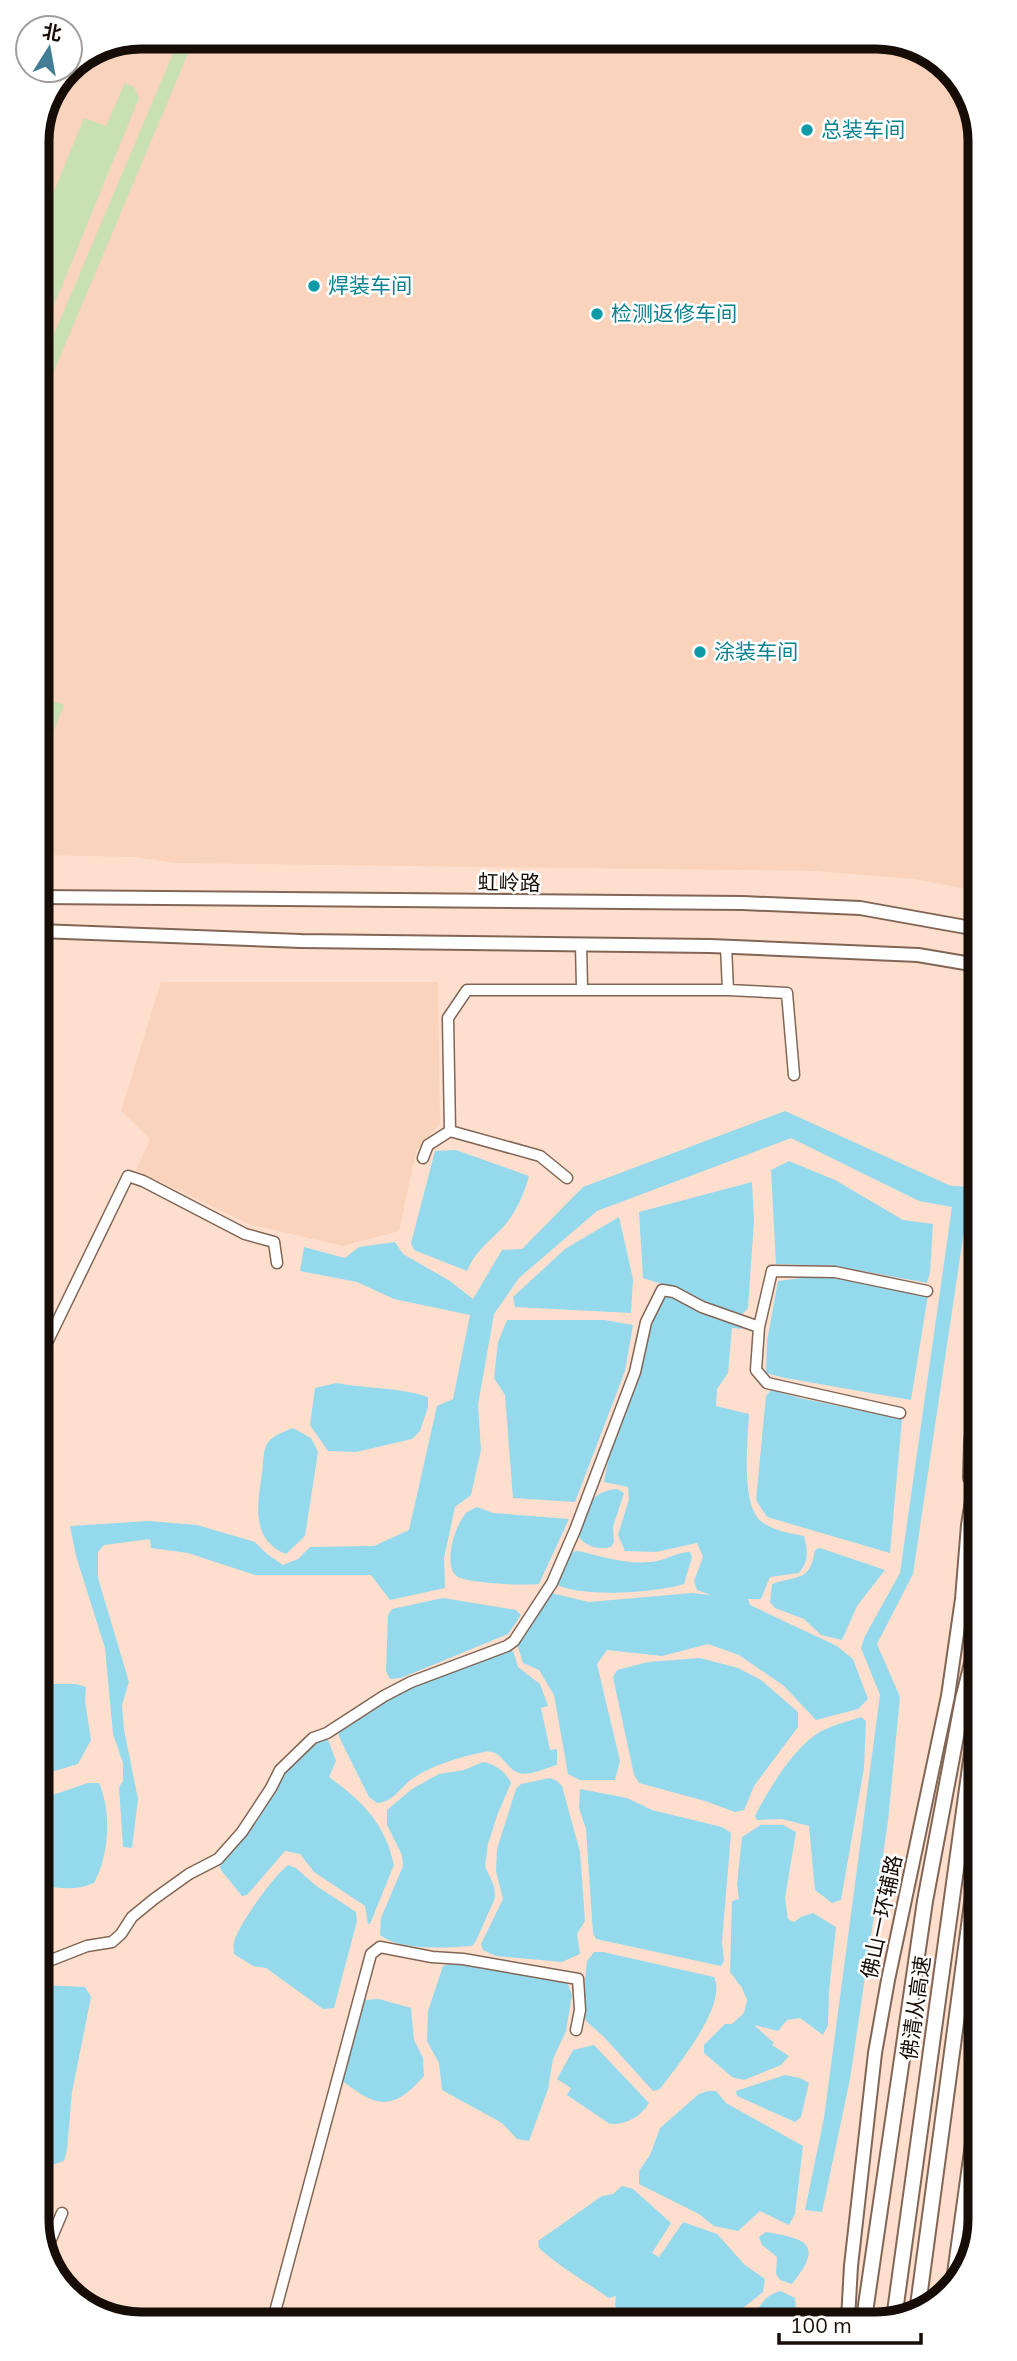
<svg xmlns="http://www.w3.org/2000/svg" width="1017" height="2361" font-family="Mulish,'Noto Sans SC',sans-serif">
<style>
.built{fill:#f9d3bc}
.green{fill:#c9e1b2}
.water{fill:#95d9ed}
.lines{fill:none;stroke-linecap:round;stroke-linejoin:round}
.minor-casing{stroke:#816656;stroke-width:13}
.major-casing{stroke:#816656;stroke-width:16}
.highway-casing{stroke:#816656;stroke-width:18}
.minor{stroke:#fff;stroke-width:10}
.major{stroke:#fff;stroke-width:12}
.highway{stroke:#fff;stroke-width:14}
.culture-dot{fill:#0f9aa8;stroke:#fff;stroke-width:2.5}
.labels{text-anchor:middle;stroke-width:5;stroke-linejoin:round;paint-order:stroke}
.culture-label{font-size:21px;fill:#0d838f;stroke:#fff;text-anchor:start}
.street-label{font-size:21px;fill:#170d07;stroke:#fff}
.rim{fill:none;stroke:#170d07;stroke-width:9}
</style>
<rect width="100%" height="100%" fill="#fedfcd"/>
<!-- built -->
<path class="built" d="M141 37H883L940 59 975 108 977 891 915 879 816 871 174 863 135 857 39 855 37 135 66 70H70V66Z
M161 982H438L440 1123 416 1151 399 1231 343 1246 249 1224 136 1170 150 1139 121 1111Z"/>
<!-- green -->
<path class="green" d="M180 37H195L38 409V372Z
M125 83 134 87 139 98 52 310 43 317H37V233L84 118 106 126Z
M38 695 64 705 39 768Z"/>
<!-- water -->
<path class="water" d="M785 1111 951 1186 975 1187 978 1183V1212L966 1217 913 1574 877 1644 900 1697 888 1821 850 2079 822 2212 805 2210 824 2118 880 1695 861 1648 865 1636 900 1573 952 1207 919 1201 791 1138 597 1211 519 1278 494 1314 478 1405 481 1450 471 1495 455 1507 444 1558 445 1588 390 1600 371 1575H255L188 1553 151 1548 150 1539 104 1545 98 1552V1578L129 1682 122 1705 124 1730 138 1799 132 1848 123 1847 119 1787 123 1781V1763L113 1734 105 1648 76 1556 70 1526 149 1521 197 1525 255 1542 267 1554 283 1565 298 1559 310 1547 374 1546 409 1530 437 1406 453 1399 470 1315 394 1299 357 1282 300 1271 304 1247 345 1258 359 1247 395 1242 403 1254 450 1281 473 1299 502 1250 522 1249 583 1187Z
M456 1150 529 1176C525 1192 515 1215 503 1227 489 1242 475 1251 467 1271L414 1250 411 1243 435 1151Z
M789 1161 835 1180 903 1220 933 1224 930 1273 927 1283 836 1266 776 1264 771 1170Z
M752 1182 754 1221 748 1308 741 1316 668 1286 643 1278 639 1212Z
M619 1217 633 1279 631 1313 515 1307 513 1297 565 1249Z
M817 1276 870 1283 928 1295 911 1400 785 1378 766 1373 767 1341 778 1281Z
M672 1295 700 1313 738 1324 743 1329 732 1328 728 1373 717 1389 716 1406 749 1414C748 1439 740 1506 762 1522 774 1531 790 1533 804 1536 808 1551 809 1561 799 1573L770 1577 761 1599H748L750 1605 837 1646 853 1659 868 1699 858 1709 816 1720 784 1686 739 1655 708 1644 662 1656 607 1650 597 1664 620 1761 615 1780H580L568 1774 554 1695 539 1670 523 1663 516 1641 551 1593 589 1602 692 1593 711 1595 697 1590 694 1581 703 1557 697 1543 656 1552 625 1551 618 1535 629 1499 628 1487 604 1482C610 1442 628 1406 639 1368 647 1340 648 1321 662 1296Z
M507 1320H605L633 1325 625 1371 575 1502 513 1498 505 1395 494 1378 498 1342Z
M337 1383C367 1389 399 1387 428 1397V1407L420 1431 412 1439 356 1452 328 1451 310 1425 315 1388Z
M771 1390 800 1398 902 1419 890 1553 767 1517 756 1500 766 1396Z
M293 1428 311 1438 318 1452 305 1536 286 1554C251 1540 257 1505 262 1474 263 1465 263 1453 266 1446 270 1436 284 1432 293 1428Z
M617 1489 624 1493 613 1527 614 1542 611 1547C598 1550 587 1547 579 1537 585 1511 587 1492 617 1489Z
M477 1507 493 1513 569 1519 539 1584C525 1586 469 1583 458 1577 441 1567 456 1522 467 1512 470 1510 474 1509 477 1507Z
M820 1548 885 1570 857 1606 842 1640 821 1635 804 1619 775 1608 770 1602 772 1584C798 1575 810 1582 815 1550Z
M578 1551C604 1557 630 1566 657 1561 668 1559 678 1552 690 1552L692 1557 684 1584C654 1593 582 1598 555 1584L571 1552Z
M443 1598 516 1610 521 1615 508 1634 401 1678 390 1679 386 1671 388 1615 392 1609Z
M507 1649 513 1651 518 1667 540 1684 548 1706 541 1708 550 1750 557 1749V1765C546 1768 530 1776 519 1773 505 1769 502 1748 484 1752 460 1757 432 1765 412 1779 401 1787 392 1803 377 1803L369 1797 341 1741 338 1733 345 1722 416 1683Z
M700 1658 738 1668 761 1680 798 1712V1727L754 1786 744 1810 735 1812 705 1801 639 1783 634 1775 613 1677 617 1670 648 1662Z
M41 1684H76L86 1687 85 1701 91 1740 78 1764 41 1775Z
M861 1717 866 1721 864 1768 841 1900 832 1903 815 1890 809 1826 782 1819 757 1820 755 1816C768 1790 797 1742 824 1730 836 1724 849 1721 861 1717Z
M327 1737 336 1761 329 1777C362 1801 385 1823 394 1865L370 1924H368L365 1906 314 1872 300 1854 285 1851 247 1895 242 1896 221 1870 219 1863C241 1832 292 1748 327 1737Z
M483 1762C494 1763 507 1773 511 1783L498 1813 488 1844 485 1866 494 1886 495 1898 476 1941 472 1946C446 1948 401 1951 380 1935L381 1918 403 1866 402 1855 387 1825V1810L412 1789 439 1774 464 1770Z
M550 1778 557 1781 562 1786 580 1852 585 1921 577 1934 580 1954 562 1962 496 1956 483 1950 481 1944 503 1899 496 1871 497 1849 516 1789 521 1784Z
M88 1783H99C112 1813 109 1855 94 1883 75 1891 61 1888 41 1886V1799Z
M580 1789 627 1798 652 1810 722 1827 731 1833 722 1942 724 1961 721 1966 596 1939 593 1933 586 1829 579 1808Z
M761 1825H783L796 1832 785 1898 788 1919 794 1922 801 1917 813 1913 836 1927 829 1991 828 2025 823 2035 800 2018 787 2020 778 2031 754 2025 774 2043 772 2045 789 2056 781 2065 744 2080 732 2077 704 2053V2045L725 2024H732L744 2013 747 2000 742 1988 730 1972 732 1901 739 1899 737 1884 742 1837Z
M288 1865 296 1868 315 1885 356 1912 357 1921 334 2008 323 2009 266 1968 253 1966 234 1954C234 1950 233 1946 234 1942 239 1924 273 1877 288 1865Z
M594 1952H603L714 1977C728 2005 677 2066 660 2089L653 2091 604 2037 586 2021 582 2008 587 1961Z
M455 1963 549 1978 568 1984 572 1995 566 2031 553 2059 548 2089 529 2141 517 2139 502 2123 442 2090 439 2063 427 2041 428 2011 443 1966Z
M41 1985 85 1987 91 1997 72 2092 67 2149 64 2161 42 2168Z
M379 1999 411 2008 414 2040 423 2058 424 2076C391 2114 374 2106 339 2078L362 2000Z
M594 2045 649 2103C641 2117 625 2125 610 2124L567 2095 571 2088 557 2079 573 2050Z
M785 2075 800 2078 809 2083 801 2117 795 2122 737 2096 736 2091Z
M708 2091H716L726 2103 803 2146 795 2214 789 2225 760 2211 738 2231 714 2226 699 2214 639 2184V2171L650 2155 660 2128 699 2094Z
M622 2186 633 2189 671 2223 652 2253 659 2257 683 2222 717 2234 745 2265 765 2279 763 2292 728 2320 620 2321 615 2305 616 2296 609 2298C585 2281 561 2268 539 2248L538 2241 602 2196 613 2194Z
M766 2232C807 2239 824 2244 792 2284L780 2280 776 2274 777 2257 762 2245 759 2237Z
M781 2291 795 2298 796 2310 793 2320H754C757 2307 766 2294 781 2291Z"/>
<g class="lines">
<defs>
<path id="minor" d="M581 944 582 988
M726 946 728 990
M423 1158 428 1145 450 1131
M567 1178 540 1156 450 1131 448 1018 467 990H728L787 993 794 1075
M759 1327 772 1271 835 1272 927 1291
M40 1357 128 1176 143 1181 245 1234 274 1242 277 1263
M41 1964 87 1946 112 1942 121 1934 132 1917 154 1899 189 1874 218 1859 242 1832 271 1788 280 1770 313 1738 327 1733 384 1696 411 1682 507 1646 514 1641 552 1583 575 1530 635 1372 646 1322 662 1290 674 1292 702 1307 759 1327 756 1370 767 1383 900 1413
M44 2256 62 2213
M272 2323 371 1954 380 1947 432 1957 463 1959 578 1979 580 2010 576 2030"/>
<path id="major" d="M39 897 743 903 860 908 977 929
M39 931 301 941 710 946 918 955 977 965
M970 1478 971 1442 978 1388
M952 2288 980 2086
M848 2319 851 2266 875 2053 888 1980 948 1696 962 1599 968 1525 978 1464"/>
<path id="highway" d="M917 2313 979 1851
M864 2319 925 1901 963 1699 979 1636
M894 2319 979 1702"/>
</defs>
<!-- minor casing -->
<use href="#minor" class="minor-casing"/>
<!-- major casing -->
<use href="#major" class="major-casing"/>
<!-- highway casing -->
<use href="#highway" class="highway-casing"/>
<!-- minor -->
<use href="#minor" class="minor"/>
<!-- major -->
<use href="#major" class="major"/>
<!-- highway -->
<use href="#highway" class="highway"/>
</g>
<!-- markers -->
<g class="culture-dot">
<circle cx="807" cy="130" r="7"/>
<circle cx="314" cy="286" r="7"/>
<circle cx="597" cy="314" r="7"/>
<circle cx="700" cy="652" r="7"/>
</g>
<g class="labels">
<!-- culture labels -->
<g class="culture-label">
<text x="821" y="137">总装车间</text>
<text x="328" y="293">焊装车间</text>
<text x="611" y="321">检测返修车间</text>
<text x="714" y="659">涂装车间</text>
</g>
<!-- street labels -->
<g class="street-label">
<text transform="translate(509 883) rotate(1)" y="7">虹岭路</text>
<text transform="translate(882 1917) rotate(-78)" y="7">佛山一环辅路</text>
<text transform="translate(916 2008) rotate(-82)" y="7">佛清从高速</text>
</g>
</g>
<!-- crop -->
<path d="M0 0H1017V2361H0ZM141 49H876A92 92 0 0 1 968 141V2220A92 92 0 0 1 876 2312H141A92 92 0 0 1 49 2220V141A92 92 0 0 1 141 49Z" fill="#fff" fill-rule="evenodd"/>
<path class="rim" d="M141 49H876A92 92 0 0 1 968 141V2220A92 92 0 0 1 876 2312H141A92 92 0 0 1 49 2220V141A92 92 0 0 1 141 49Z"/>
<!-- north arrow -->
<g transform="translate(49 49) rotate(11)"><circle r="33" fill="#ffffff" stroke="#a29e9c" stroke-width="2"/>
<path d="M0-5L12 26L0 18L-12 26Z" fill="#417e94"/>
<text y="-10" font-size="19" font-weight="bold" text-anchor="middle" fill="#170d07">北</text>
</g>
<!-- scale -->
<path d="M779 2333v10h142v-10" fill="none" stroke="#170d07" stroke-width="3.5"/>
<text x="790" y="2333" font-size="21" fill="#170d07" stroke="#ffffff" stroke-width="5" paint-order="stroke">100 m</text>
</svg>
